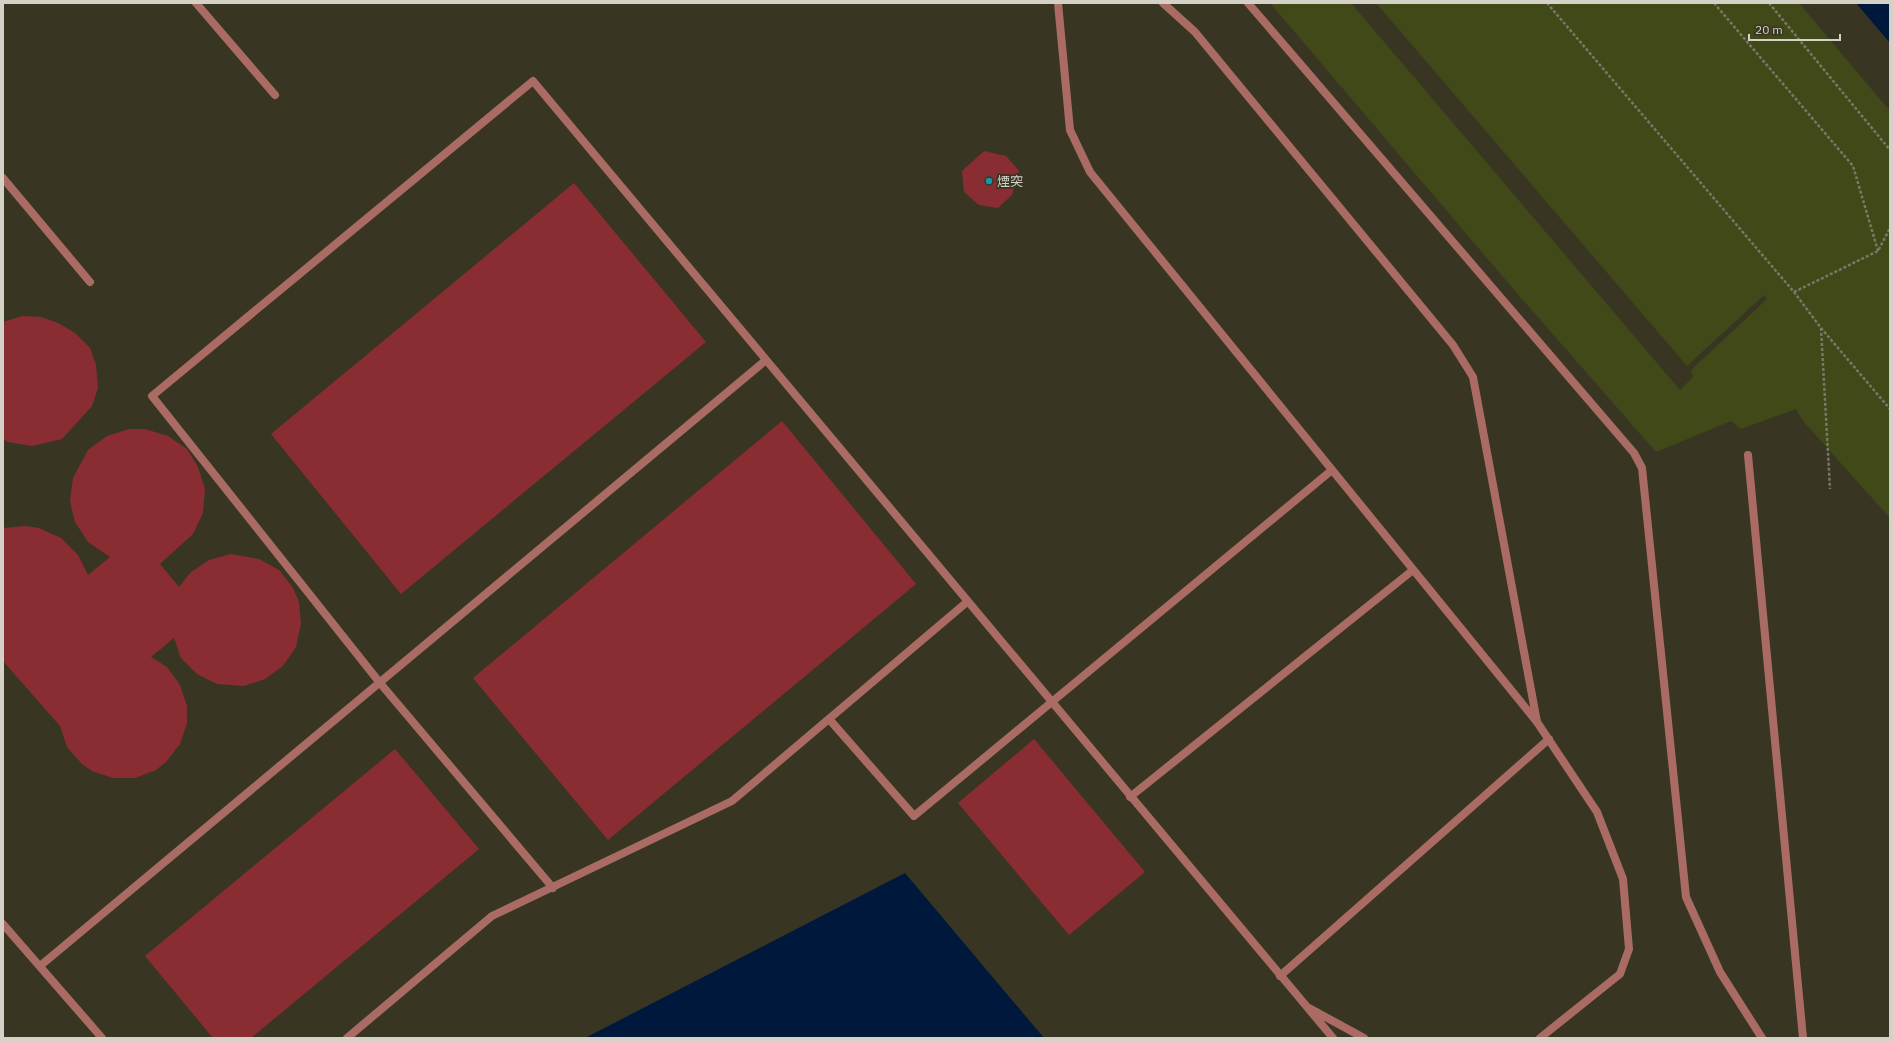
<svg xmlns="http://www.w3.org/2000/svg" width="1893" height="1041" font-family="'IBM Plex Sans','Noto Sans JP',sans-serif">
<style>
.green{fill:#414918}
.water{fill:#00183b}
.building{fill:#8a2d33}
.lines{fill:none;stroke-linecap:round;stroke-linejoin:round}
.path{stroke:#7b7768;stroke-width:2.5;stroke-dasharray:3 2;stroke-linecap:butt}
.lane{stroke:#ab6b65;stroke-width:8}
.culture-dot{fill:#0f9aa8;stroke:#393523;stroke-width:1.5}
.labels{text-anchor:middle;stroke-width:3.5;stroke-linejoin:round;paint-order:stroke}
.poi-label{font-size:13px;fill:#d4d1c6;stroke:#393523;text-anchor:start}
</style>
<rect width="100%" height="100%" fill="#393523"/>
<!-- green -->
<path class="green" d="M1270 3H1351L1680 390 1693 377 1691 370 1767 299 1764 295 1687 366 1376 3H1799L1890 111V518L1803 421 1796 409 1741 429 1731 421 1656 452 1509 284Z"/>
<!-- water -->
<path class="water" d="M1856 3H1890V43Z
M905 873 1044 1038H585Z"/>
<!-- building -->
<path class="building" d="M984 151 1006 156 1019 171 1012 195 998 208 979 205 964 192 962 171Z
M574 183 706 342 401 594 271 434Z
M22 316 41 317 58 323 75 333 90 348 96 365 98 388 92 406 62 439 32 446 8 442 3 439V322Z
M782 421 916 584 608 840 473 678Z
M129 429H145L168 436 187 449 198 467 205 489 203 513 193 534 160 564 179 587 190 573 209 560 231 554 259 559 279 570 293 588 299 602 301 624 296 647 283 666 265 679 244 686 217 684 197 674 181 658 174 638 151 657 167 667 180 685 187 706V723L180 744 166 762 156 770 135 778H113L92 771 82 764 67 747 60 726 3 661V528L26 526 39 528 61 538 78 555 88 575 110 557 88 542 75 522 70 501 73 478 88 450 107 436Z
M1034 739 1145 872 1069 935 958 803Z
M395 749 479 849 251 1038H213L145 956Z"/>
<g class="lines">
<!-- path -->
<path class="path" d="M1547 3 1794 292 1821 328 1890 409
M1714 3 1853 166 1878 251
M1769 3 1890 150
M1794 292 1878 251 1890 228
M1821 328 1830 489"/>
<!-- lane -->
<path class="lane" d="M196 3 275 95
M1058 3 1070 130 1090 172 1537 722 1597 812 1623 879 1629 949 1620 974 1540 1038
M1163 3 1195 32 1453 345 1473 377 1537 722
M1248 3 1634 453 1642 468 1686 897 1720 972 1762 1038
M3 178 90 282
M1748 455 1803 1038
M829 719 914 816 1332 470
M1130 797 1413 570
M553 888 380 683 152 396 533 81 1333 1038
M3 924 102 1038
M40 966 766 360
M1280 976 1549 739
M1309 1008 1364 1038
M347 1038 492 916 732 801 967 602"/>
</g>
<!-- markers -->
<circle class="culture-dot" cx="989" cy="181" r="4"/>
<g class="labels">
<!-- poi labels -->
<g class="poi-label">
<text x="997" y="186">煙突</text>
</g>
</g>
<!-- border -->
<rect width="1893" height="1041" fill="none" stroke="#d4d1c6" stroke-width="8"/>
<!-- scale -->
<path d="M1749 34v6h91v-6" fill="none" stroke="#d4d1c6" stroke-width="2"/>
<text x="1755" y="34" font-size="12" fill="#d4d1c6" stroke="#393523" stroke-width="3" paint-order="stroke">20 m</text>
</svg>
